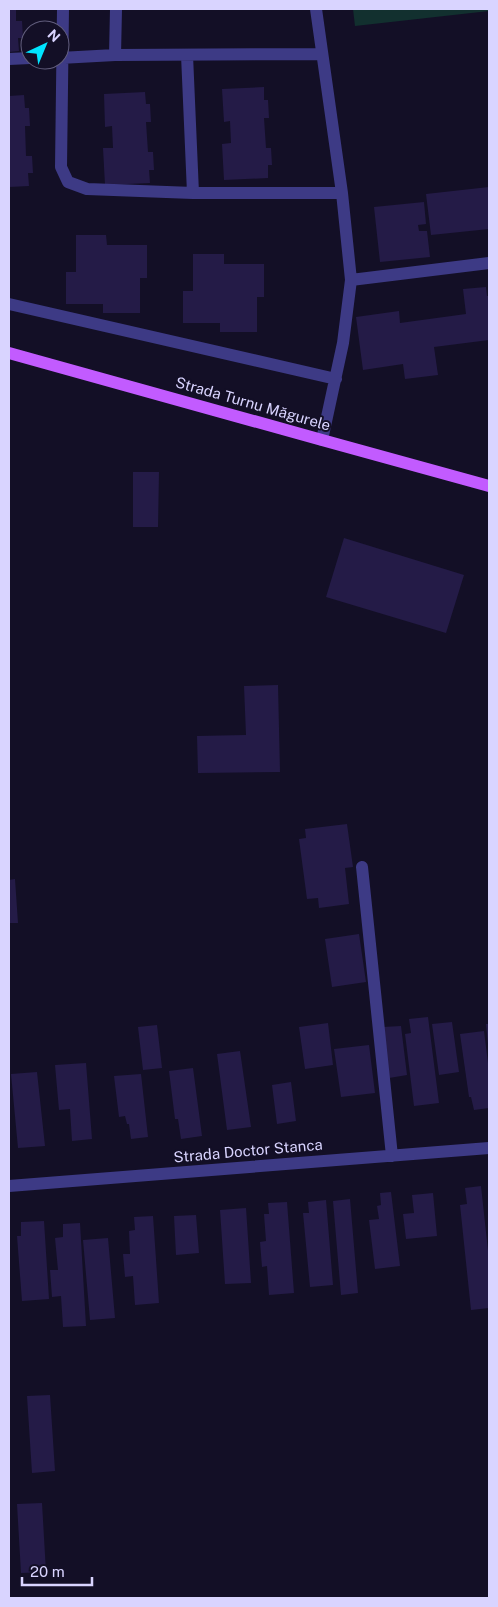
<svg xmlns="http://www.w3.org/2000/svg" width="498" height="1607" font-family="'Public Sans',sans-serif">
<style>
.green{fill:#12302f}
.building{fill:#241b47}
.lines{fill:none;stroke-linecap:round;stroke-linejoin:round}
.service{stroke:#3d3a85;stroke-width:12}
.minor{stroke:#3d3a85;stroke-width:12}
.primary{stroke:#c25bff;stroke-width:12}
.labels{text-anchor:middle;stroke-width:4;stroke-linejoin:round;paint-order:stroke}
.street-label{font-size:15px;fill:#d9d4ff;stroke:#130f26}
</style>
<rect width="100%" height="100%" fill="#130f26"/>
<!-- green -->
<path class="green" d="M353 9H489V11L355 26Z"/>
<!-- building -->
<path class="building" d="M9 9H16V21H22L23 38H18L19 51 9 52Z
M264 87V100H268L269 118H264L266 148H271L272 165H268V178L224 180 222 144 231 143 230 121 224 122 222 89Z
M145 92 146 104H150L151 122H146L148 152H153L154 170H149L150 183 105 185 103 148H113L112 126 105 127 104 94Z
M24 95 25 108H29L30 126H25L26 156H32L33 173H28L29 186 9 187V96Z
M489 187V229L431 235 426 194Z
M424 202 426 224 418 225 419 231H427L430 257 380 262 374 207Z
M76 235H106L107 245H147V278H140V313H103V304H66V272H76Z
M193 254H224V264H264V297H257V332H220V323H183V291H193Z
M486 287 487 296H489V340L434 347 438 375 405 379 403 364 363 370 356 317 399 311 400 323 466 314 463 289Z
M133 472H159L158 527H133Z
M344 538 464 575 446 633 326 597Z
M278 685 280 772 198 773 197 736 246 735 244 686Z
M347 824 353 867 345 868 349 904 319 908 318 898 307 899 299 839 306 838 305 829Z
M15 879 18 923H9V880Z
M359 934 366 982 332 987 325 939Z
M428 1017 439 1103 414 1106 405 1034 411 1033 409 1019Z
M452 1022 459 1072 439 1075 432 1024Z
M328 1023 333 1065 305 1069 299 1027Z
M486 1024H489V1044H488Z
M157 1025 162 1068 143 1070 138 1027Z
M401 1026 407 1075 389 1078 383 1027Z
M484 1031 489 1071V1108L474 1110 471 1097H469L460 1034Z
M369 1045 375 1093 341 1097 334 1049Z
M240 1051 251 1127 227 1130 217 1054Z
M86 1063 92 1139 72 1141 70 1109 59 1110 55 1065Z
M193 1068 202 1136 181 1139 178 1119H175L169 1071Z
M37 1072 45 1146 18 1148 11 1074Z
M141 1074 148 1137 131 1139 129 1124H127L125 1116 119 1117 114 1076Z
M291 1082 296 1121 277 1124 272 1085Z
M481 1186 489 1260V1308L471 1310 460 1205 467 1204 465 1188Z
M391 1192 400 1266 375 1269 369 1220 379 1219 377 1206 381 1205 380 1193Z
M433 1193 437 1236 406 1239 403 1214 414 1213 412 1195Z
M350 1199 358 1293 341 1295 333 1201Z
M326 1200 333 1285 310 1287 303 1213H309L308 1202Z
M287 1202 294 1293 269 1295 267 1266 262 1267 260 1242 266 1241 264 1214H269L268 1203Z
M246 1208 251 1283 225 1284 220 1210Z
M196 1215 199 1253 176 1255 174 1216Z
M153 1216 159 1303 135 1305 133 1276 125 1277 123 1254H130L129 1231 135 1230 134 1217Z
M44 1221 49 1299 22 1301 17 1236H21V1222Z
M80 1223 86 1326 63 1327 61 1296 52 1297 50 1270H58L55 1238 63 1237V1224Z
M108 1238 115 1318 90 1320 83 1240Z
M50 1395 55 1471 32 1473 27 1396Z
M42 1503 46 1572 21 1573 17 1504Z"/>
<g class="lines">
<!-- service -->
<path class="service" d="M63 9 61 167 68 182 87 189 193 193H342
M316 9 342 193 351 280 343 343 322 440
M115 55 116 9
M187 55 193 193
M60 58 115 55 322 54
M9 59 30 58
M351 280 489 263
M9 304 336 379"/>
<!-- minor -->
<path class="minor" d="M362 867 392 1156
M9 1186 489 1148"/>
<!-- primary -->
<path class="primary" d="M9 353 322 440 489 486"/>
</g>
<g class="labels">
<!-- street labels -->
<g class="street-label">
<text transform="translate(253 404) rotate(16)" y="5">Strada Turnu Măgurele</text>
<text transform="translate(248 1151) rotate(-5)" y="5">Strada Doctor Stanca</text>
</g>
</g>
<!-- border -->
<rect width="498" height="1607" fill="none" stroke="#d9d4ff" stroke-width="20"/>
<!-- north arrow -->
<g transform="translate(45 45) rotate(44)"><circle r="24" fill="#130f26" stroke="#625e7d"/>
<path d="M0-4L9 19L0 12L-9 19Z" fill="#00e5ff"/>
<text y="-8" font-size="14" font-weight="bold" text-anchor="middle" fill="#d9d4ff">N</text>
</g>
<!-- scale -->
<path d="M22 1577v8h70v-8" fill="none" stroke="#d9d4ff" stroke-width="2.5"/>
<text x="30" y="1577" font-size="15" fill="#d9d4ff" stroke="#130f26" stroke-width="4" paint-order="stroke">20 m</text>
</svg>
